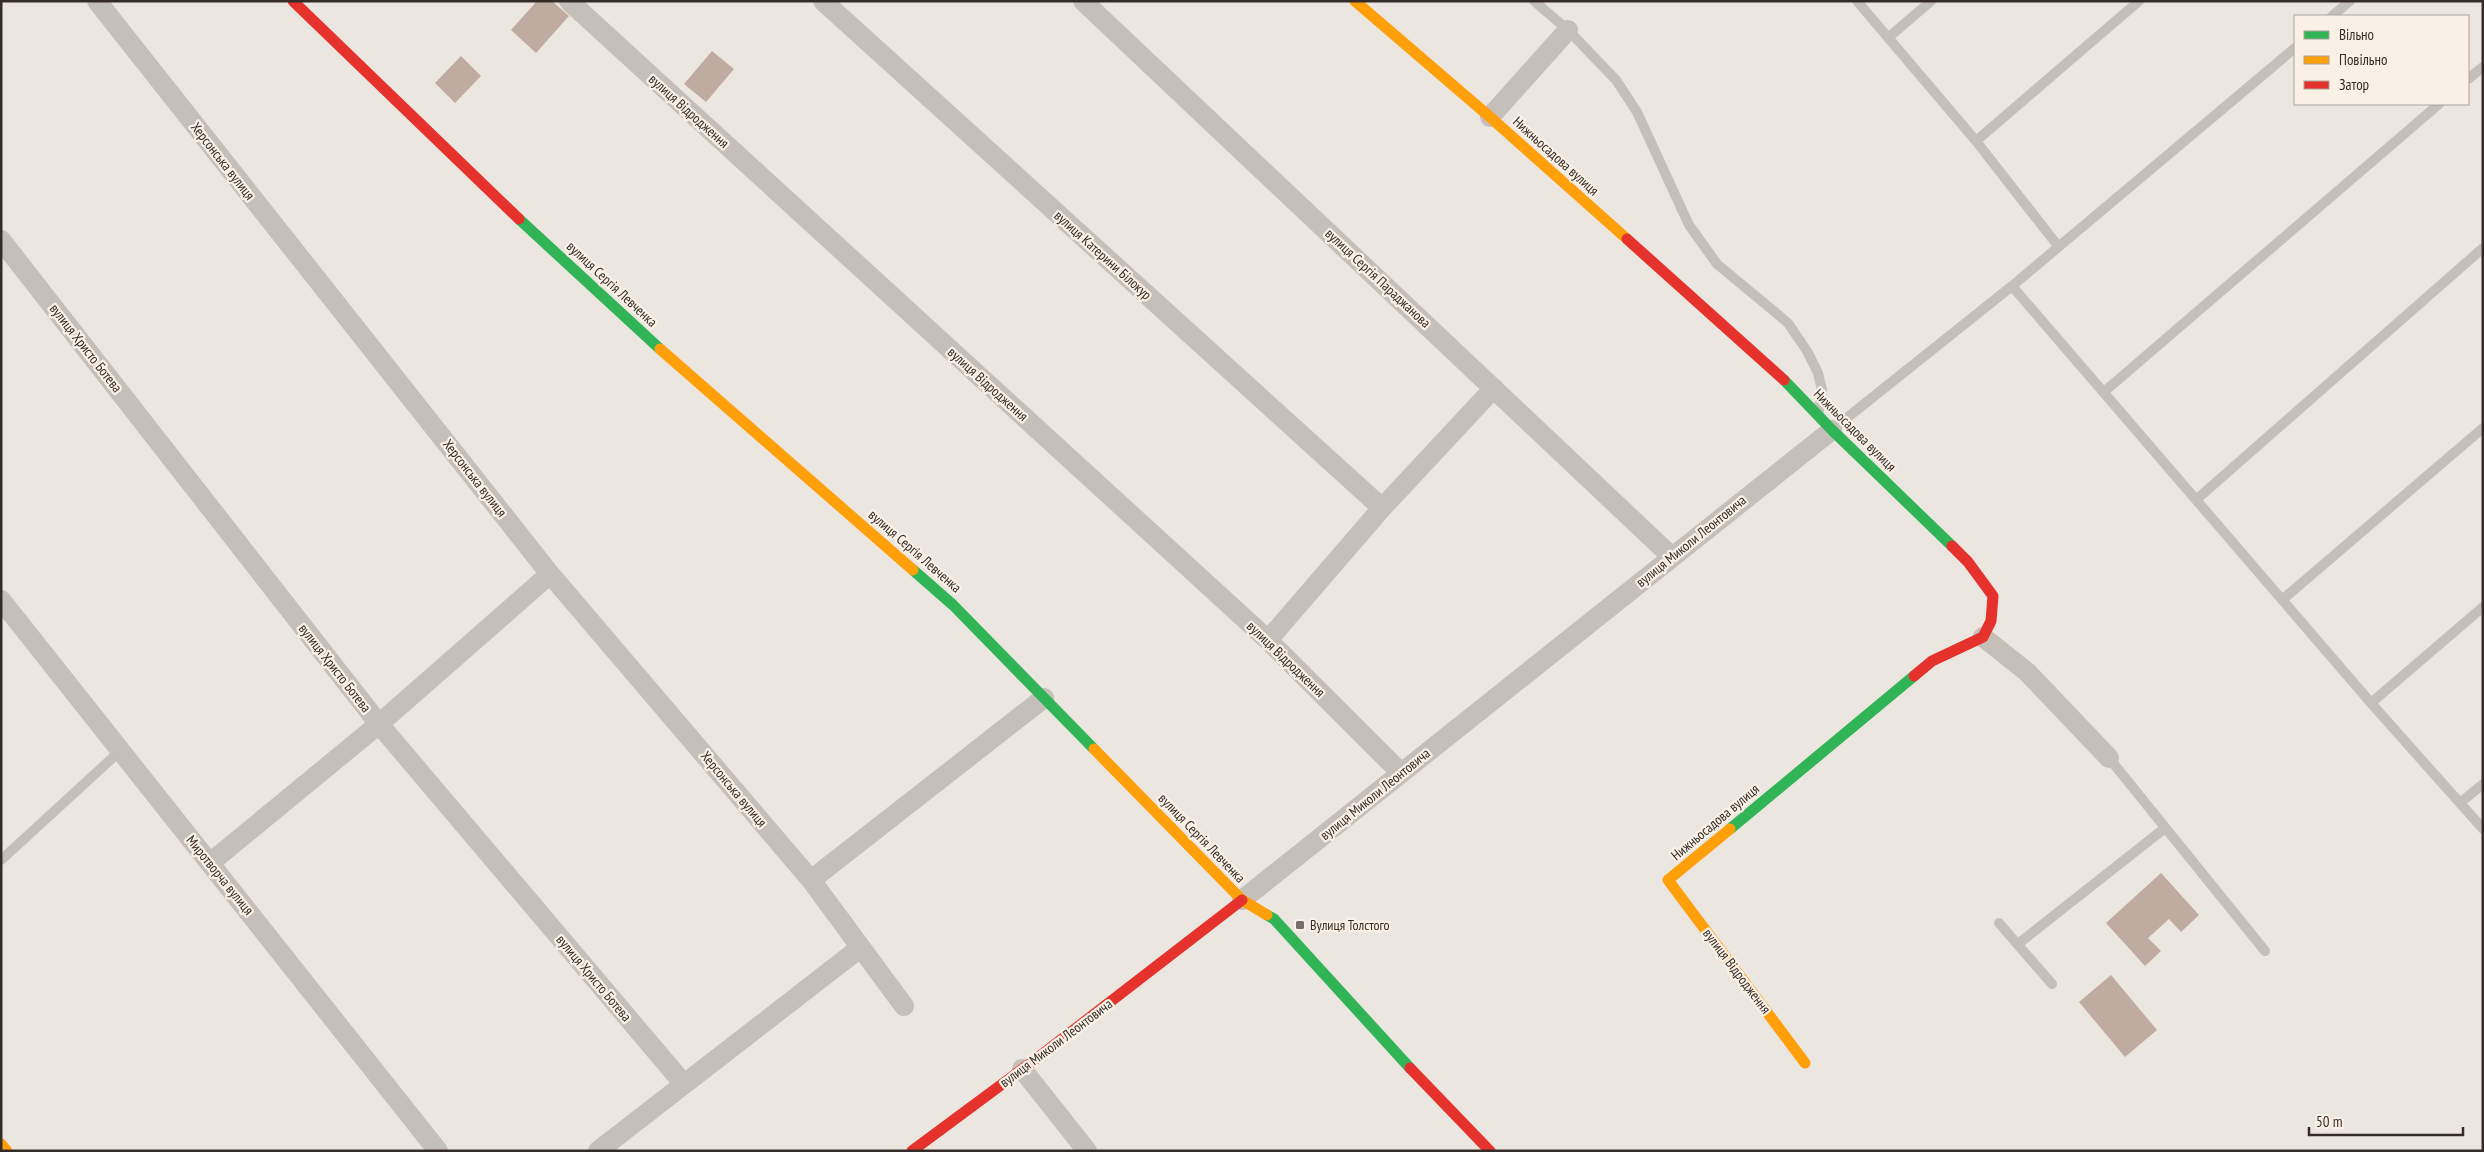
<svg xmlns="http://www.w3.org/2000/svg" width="2484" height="1152" font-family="'PT Sans Narrow',sans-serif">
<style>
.building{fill:#c0aba1}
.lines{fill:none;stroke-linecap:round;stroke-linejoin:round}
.lane{stroke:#c5bfb9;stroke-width:10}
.street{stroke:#c5bfb9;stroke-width:20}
.fast{stroke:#30b455;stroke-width:11}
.slow{stroke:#ff9f0a;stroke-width:11}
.jam{stroke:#e5322d;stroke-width:11}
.poi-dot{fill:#766d68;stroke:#f9f1e6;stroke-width:2}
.labels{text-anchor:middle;stroke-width:4.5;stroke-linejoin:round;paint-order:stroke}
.street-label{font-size:14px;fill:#362c27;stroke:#f9f1e6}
.poi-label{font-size:14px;fill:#362c27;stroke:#f9f1e6;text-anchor:start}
</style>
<rect width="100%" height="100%" fill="#ece6e0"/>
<!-- building -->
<path class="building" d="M537 1H552L569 16 536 53 511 30Z
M712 51 734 69 706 102 684 84Z
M461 56 481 76 455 103 435 83Z
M2161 873 2199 915 2181 932 2169 919 2148 938 2161 951 2145 966 2106 923Z
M2111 975 2157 1030 2125 1057 2079 1002Z"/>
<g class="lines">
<!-- lane -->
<path class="lane" d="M1534 1 1568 30 1616 80 1637 112 1689 225 1717 264 1788 323 1807 351 1818 373 1822 390 1819 411
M1857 1 1976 141 2058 246
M2332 16 2350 1
M1889 37 1931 1
M2468 79 2483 67
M1976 141 2139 1
M2012 286 2371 703 2483 829
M2105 391 2439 104
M1833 429 2012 286 2295 48
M2197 499 2483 248
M2282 600 2483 428
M2371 703 2483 607
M2109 758 2265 951
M2461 802 2483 784
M1 860 120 751
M1999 923 2052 984
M2018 944 2165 828"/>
<!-- street -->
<path class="street" d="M97 1 550 574 811 880 904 1006
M569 1 1268 640 1401 773
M823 1 1382 508
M1083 1 1672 557
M1490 117 1568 30
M1 240 379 724 683 1083
M1 600 438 1151
M1983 637 2027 672 2109 758
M1268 640 1382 508 1494 388
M210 863 379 724 550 574
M811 880 1044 698
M1242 900 1832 430
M1022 1069 1087 1151
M598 1151 860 948"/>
<!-- fast -->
<path class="fast" d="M519 219 660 349
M1784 380 1832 430 1952 546
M913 570 953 605 1094 749
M1730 829 1914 676
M1267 915 1274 919 1410 1068"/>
<!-- slow -->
<path class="slow" d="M1355 1 1490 117 1627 239
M660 349 913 570
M1094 749 1242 900 1267 915
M1730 829 1668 880 1805 1063
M1 1144 7 1151"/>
<!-- jam -->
<path class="jam" d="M293 1 519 219
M1627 239 1784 380
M1914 676 1932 661 1983 637 1991 621 1993 596 1968 562 1952 546
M1410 1068 1490 1151
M912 1151 1040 1056 1242 900"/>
</g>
<!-- markers -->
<rect class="poi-dot" x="1295" y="920" width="10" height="10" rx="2.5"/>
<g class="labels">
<!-- street labels -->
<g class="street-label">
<text transform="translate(689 111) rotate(42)" y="5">вулиця Відродження</text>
<text transform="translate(1556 156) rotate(42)" y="5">Нижньосадова вулиця</text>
<text transform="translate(223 161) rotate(52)" y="5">Херсонська вулиця</text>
<text transform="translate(1103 255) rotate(42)" y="5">вулиця Катерини Білокур</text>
<text transform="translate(1378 278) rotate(43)" y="5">вулиця Сергія Параджанова</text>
<text transform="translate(612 284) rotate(43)" y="5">вулиця Сергія Левченка</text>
<text transform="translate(86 348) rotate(52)" y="5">вулиця Христо Ботева</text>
<text transform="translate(988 384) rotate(42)" y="5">вулиця Відродження</text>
<text transform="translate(1855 430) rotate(45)" y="5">Нижньосадова вулиця</text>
<text transform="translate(475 478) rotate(52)" y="5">Херсонська вулиця</text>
<text transform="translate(1691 541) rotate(-39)" y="5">вулиця Миколи Леонтовича</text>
<text transform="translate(915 551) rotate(41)" y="5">вулиця Сергія Левченка</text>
<text transform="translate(1286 659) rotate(44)" y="5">вулиця Відродження</text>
<text transform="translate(335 668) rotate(52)" y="5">вулиця Христо Ботева</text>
<text transform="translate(734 789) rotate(50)" y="5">Херсонська вулиця</text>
<text transform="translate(1375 794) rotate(-39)" y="5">вулиця Миколи Леонтовича</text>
<text transform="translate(1715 822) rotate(-40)" y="5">Нижньосадова вулиця</text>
<text transform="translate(1202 838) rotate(46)" y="5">вулиця Сергія Левченка</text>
<text transform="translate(220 875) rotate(51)" y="5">Миротворча вулиця</text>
<text transform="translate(1737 971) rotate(53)" y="5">вулиця Відродження</text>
<text transform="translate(594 978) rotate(50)" y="5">вулиця Христо Ботева</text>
<text transform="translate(1056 1043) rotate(-37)" y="5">вулиця Миколи Леонтовича</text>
</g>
<!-- poi labels -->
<g class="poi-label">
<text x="1310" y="930">Вулиця Толстого</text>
</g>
</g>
<!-- border -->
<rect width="2484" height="1152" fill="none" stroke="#362c27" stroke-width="5"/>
<!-- legend -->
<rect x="2294" y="15" width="175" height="90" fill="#f9f1e6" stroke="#aba29a"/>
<rect x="2304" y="31" width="25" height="8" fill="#30b455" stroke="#aba29a"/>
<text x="2339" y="40" font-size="15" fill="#362c27">Вільно</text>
<rect x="2304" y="56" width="25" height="8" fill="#ff9f0a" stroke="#aba29a"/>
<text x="2339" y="65" font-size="15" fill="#362c27">Повільно</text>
<rect x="2304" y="81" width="25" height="8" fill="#e5322d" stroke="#aba29a"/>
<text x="2339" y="90" font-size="15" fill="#362c27">Затор</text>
<!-- scale -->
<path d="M2309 1127v8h154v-8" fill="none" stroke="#362c27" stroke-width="2.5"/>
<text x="2316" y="1127" font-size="15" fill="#362c27" stroke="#f9f1e6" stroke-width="4" paint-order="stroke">50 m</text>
</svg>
